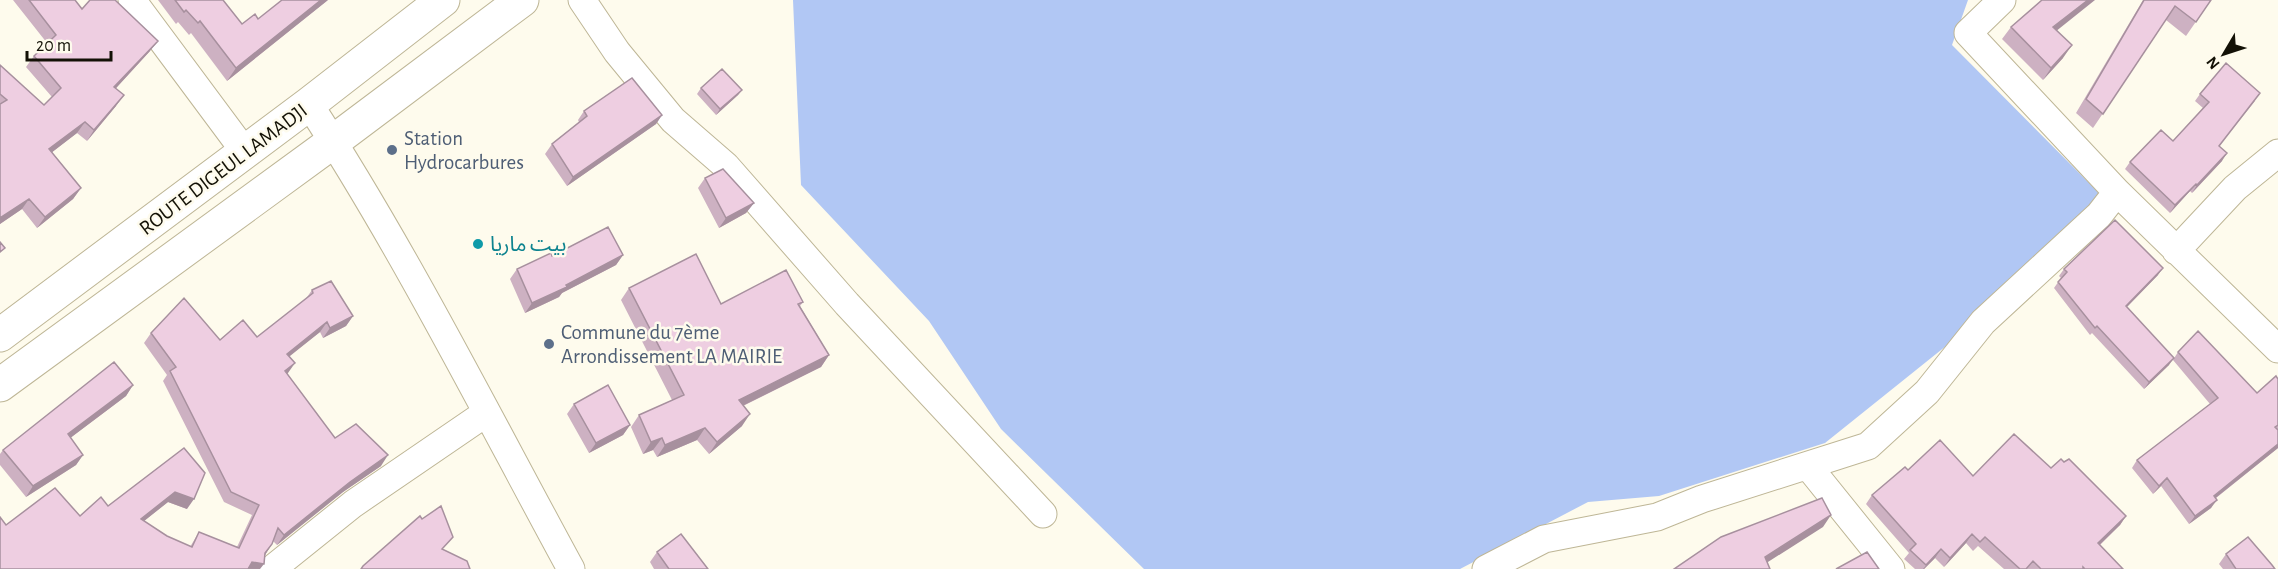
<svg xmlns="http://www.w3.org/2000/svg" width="2278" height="569" font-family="'Alegreya Sans','Noto Sans Arabic',sans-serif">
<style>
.water{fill:#b1c7f4}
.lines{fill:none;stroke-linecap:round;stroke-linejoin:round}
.street-casing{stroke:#beb696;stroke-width:29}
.secondary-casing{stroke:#beb696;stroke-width:35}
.street{stroke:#fff;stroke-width:27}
.secondary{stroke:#fff;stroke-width:33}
.wall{fill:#cdb1c2}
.shaded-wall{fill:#a7909e}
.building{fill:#eecee1;stroke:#a7909e;stroke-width:1.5}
.service-dot{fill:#5c6f8a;stroke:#fefbed;stroke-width:2}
.culture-dot{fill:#0f9aa8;stroke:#fefbed;stroke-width:2}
.labels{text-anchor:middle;stroke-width:5;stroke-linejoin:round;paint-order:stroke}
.service-label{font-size:21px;fill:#4e5e75;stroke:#fefbed;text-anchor:start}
.street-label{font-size:21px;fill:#131106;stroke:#fefbed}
.culture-label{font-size:21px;fill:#0d838f;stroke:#fefbed;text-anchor:start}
</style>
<rect width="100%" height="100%" fill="#fefbed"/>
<!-- water -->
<path class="water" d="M793 0H1968L1952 45 2104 198 1946 346 1825 443 1659 496 1588 502 1460 569H1144L1001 429 929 321 801 185Z"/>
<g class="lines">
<defs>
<path id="street" d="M132 0 245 152
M582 0 617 52 673 120 726 166 847 304 1043 514
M2002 0 1968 33 2117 192
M309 104C406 253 486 413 571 569
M2176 251 2235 188 2278 153
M1808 466 1891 569
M272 569 353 504 486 413
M1486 569 1544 539 1657 517 1702 499 1868 446 1927 392 1983 322 2099 215 2117 192 2278 349"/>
<path id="secondary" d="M0 335 309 104 443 0
M0 385 334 141 522 0"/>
</defs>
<!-- street casing -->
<use href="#street" class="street-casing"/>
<!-- secondary casing -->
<use href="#secondary" class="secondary-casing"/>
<!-- street -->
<use href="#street" class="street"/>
<!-- secondary -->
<use href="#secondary" class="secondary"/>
</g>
<!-- wall -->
<path class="wall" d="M13 0H74L82 9 150 51 116 88V106L87 141 77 133 52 152 81 188 73 199 37 228 22 209 0 224V65L44 105 52 97 26 67 34 56 47 43Z
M158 0H223L242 24 328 0 227 81 191 33 189 35 178 22 176 24Z
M2143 0H2211L2186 36 2166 20 2093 128 2076 113Z
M2011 27 2057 30 2063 58 2043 80 2002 39Z
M701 88 742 90 738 95 716 115 697 94Z
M2200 94 2255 101 2219 146 2222 161 2192 193 2190 191 2170 213 2125 169 2130 162 2173 141 2203 108 2195 101Z
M584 111 662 115 656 124 567 186 545 154 552 144 579 122 578 120Z
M705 178 754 203 746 213 719 228 698 188Z
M623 255 616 265 562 293 559 297 525 313 510 279 517 269 552 256Z
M2064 269 2158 275 2127 307 2169 365 2144 389 2092 333 2090 335 2054 288 2061 278 2059 276Z
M629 288 721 304 803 302 800 306 829 355 821 367 743 406 742 426 709 454 697 440 657 457 653 450 643 454 631 427 639 415 672 400 621 300Z
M312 290 353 316 346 326 323 338 320 332 289 356 288 373 287 374 335 438 381 466 343 492 277 545 273 541 265 555 264 564 6 525 80 516 108 506 184 448 187 509 168 502 144 521 167 536 190 547 199 532 237 547 252 515 224 502 163 381 167 375 144 343 151 333 220 340 257 337 305 300Z
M2178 352 2257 393 2278 379V429H2277L2278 430V448L2216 498 2211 508 2189 524 2161 486 2153 494 2132 468 2137 460 2210 404 2173 360Z
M133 385 126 396 70 438 83 455 76 465 26 497 0 465V454L3 450Z
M574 404 630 425 623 435 589 453 567 414Z
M2051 468 2126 516 2120 525 2100 545 2123 569H2004L1978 546 1973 551 1966 543 1944 567 1935 558 1924 569H1915L1904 559 1909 553 1866 504 1872 495 1908 470 1973 476Z
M657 552 708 569H654L650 562Z
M2226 554 2275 569H2223L2219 564Z"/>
<!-- shaded-wall -->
<path class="shaded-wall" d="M321 0H328L227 81 236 68Z
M2088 0H2095L2045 40 2053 27Z
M158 41 150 51 107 98 114 87Z
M2072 45 2063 58 2043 80 2051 68Z
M742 90 738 95 716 115 720 109Z
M124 95 116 106 87 141 94 130Z
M662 115 656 124 567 186 573 177Z
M85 122 77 133 42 160 49 149Z
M2227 153 2222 161 2192 193 2197 185Z
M2196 184 2190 191 2170 213 2175 205Z
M81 188 73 199 37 228 45 217Z
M29 199 22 209 0 224V218Z
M754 203 746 213 719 228 726 218Z
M623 255 616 265 562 293 559 297 525 313 532 303Z
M2163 268 2158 275 2121 313 2126 306Z
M353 316 346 326 323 338 330 328Z
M327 322 320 332 280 364 287 354Z
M829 355 821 367 730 412 739 400Z
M2174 358 2169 365 2144 389 2149 382Z
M295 363 288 373 277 381 285 371Z
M133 385 126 396 61 445 68 434Z
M750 414 742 426 709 454 717 442Z
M630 425 623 435 589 453 596 443Z
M705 428 697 440 657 457 665 445Z
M662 438 653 450 643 454 651 442Z
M2278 444V448L2208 504 2214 496Z
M83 455 76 465 26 497 33 486Z
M388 455 381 466 343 492 277 545 284 535 350 482Z
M2167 478 2161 486 2153 494 2159 486Z
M175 492 194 499 187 509 168 502 134 529 141 519Z
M2217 500 2211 508 2189 524 2195 516Z
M1831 515 1823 527 1757 569 1765 557Z
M2126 516 2120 525 2092 552 2098 543Z
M1972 534 1966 543 1944 567 1950 558Z
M272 544 265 555 264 564 260 569H247L252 562 265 553Z
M1941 549 1935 558 1924 569H1923Z"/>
<!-- building -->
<path class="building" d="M29 0H75L82 9 90 0H115L158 41 114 87 124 95 94 130 85 122 49 149 81 188 45 217 29 199 0 218V104L7 100 0 94V65L44 105 61 88 34 56 56 35Z
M175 0H223L242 24 255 14 258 19 282 0H321L236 68 200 21 198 23 186 10 184 12Z
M2042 0H2088L2053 27 2072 45 2051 68 2011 27Z
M2144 0H2211L2196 22 2175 6 2103 114 2086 99Z
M2226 63 2260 93 2219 146 2227 153 2197 185 2196 184 2175 205 2130 162 2161 130 2173 141 2209 102 2200 94Z
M722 69 742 90 720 109 701 88Z
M632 78 662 115 573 177 552 144 587 116 584 111Z
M723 169 754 203 726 218 705 178Z
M2115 220 2163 268 2126 306 2174 358 2149 382 2097 326 2095 328 2058 282 2067 272 2064 269Z
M608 227 623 255 566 285 567 287 532 303 517 269 551 253 552 256Z
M0 242 5 248 0 252Z
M696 254 721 304 786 270 803 302 798 304 829 355 739 400 750 414 717 442 705 428 665 445 662 438 651 442 639 415 684 395 629 288Z
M331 281 353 316 330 328 327 322 287 354 295 363 285 371 335 438 356 424 388 455 350 482 284 535 278 528 272 544 265 553 264 564 252 562 248 569H0V517L6 525 55 488 80 516 101 497 108 506 184 448 205 473 194 499 175 492 141 519 167 536 192 547 199 532 239 548 259 505 231 492 170 371 176 367 151 333 184 298 220 340 243 320 257 337 313 293 312 290Z
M2198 331 2257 393 2276 376 2278 379V425L2275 427 2278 430V444L2214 496 2217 500 2195 516 2167 478 2159 486 2137 460 2218 398 2178 352Z
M114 362 133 385 68 434 83 455 33 486 3 450Z
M608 385 630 425 596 443 574 404Z
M2014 434 2051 468 2061 459 2064 462 2069 459 2126 516 2098 543 2123 569H2085L2083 567V569H2041L2033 561 2026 569H2020L1985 537 1980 542 1972 534 1950 558 1941 549 1926 565 1910 550 1916 544 1872 495 1905 467 1908 470 1940 440 1973 476Z
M1822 498 1831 515 1765 557 1770 569H1674L1721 537Z
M441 506 453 537 442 549 467 561 470 569H361L363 566 420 516 422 519Z
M681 534 708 569H669L657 552Z
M2248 537 2272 565 2275 569H2236L2226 554Z
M1867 552 1879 569H1836Z"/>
<!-- markers -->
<g class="service-dot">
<circle cx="392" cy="150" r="6"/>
<circle cx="549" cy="344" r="6"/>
</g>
<circle class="culture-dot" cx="478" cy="244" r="6"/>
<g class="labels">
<!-- service labels -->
<g class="service-label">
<text x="404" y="145">Station<tspan x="404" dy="24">Hydrocarbures</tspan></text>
<text x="561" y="339">Commune du 7ème<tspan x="561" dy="24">Arrondissement LA MAIRIE</tspan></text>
</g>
<!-- street labels -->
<g class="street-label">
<text transform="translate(223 169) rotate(-37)" y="7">ROUTE DIGEUL LAMADJI</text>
</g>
<!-- culture labels -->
<g class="culture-label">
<text x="490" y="251">بيت ماريا</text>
</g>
</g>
<!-- north arrow -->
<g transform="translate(2224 54) rotate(231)" stroke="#fefbed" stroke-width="4.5" paint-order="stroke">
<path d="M0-4.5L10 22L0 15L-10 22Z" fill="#131106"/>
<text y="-9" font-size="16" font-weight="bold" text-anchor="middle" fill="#131106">N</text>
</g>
<!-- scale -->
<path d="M27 51v9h84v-9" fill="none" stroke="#131106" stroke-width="3"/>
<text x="36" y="51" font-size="18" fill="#131106" stroke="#fefbed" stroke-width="4.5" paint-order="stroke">20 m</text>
</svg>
